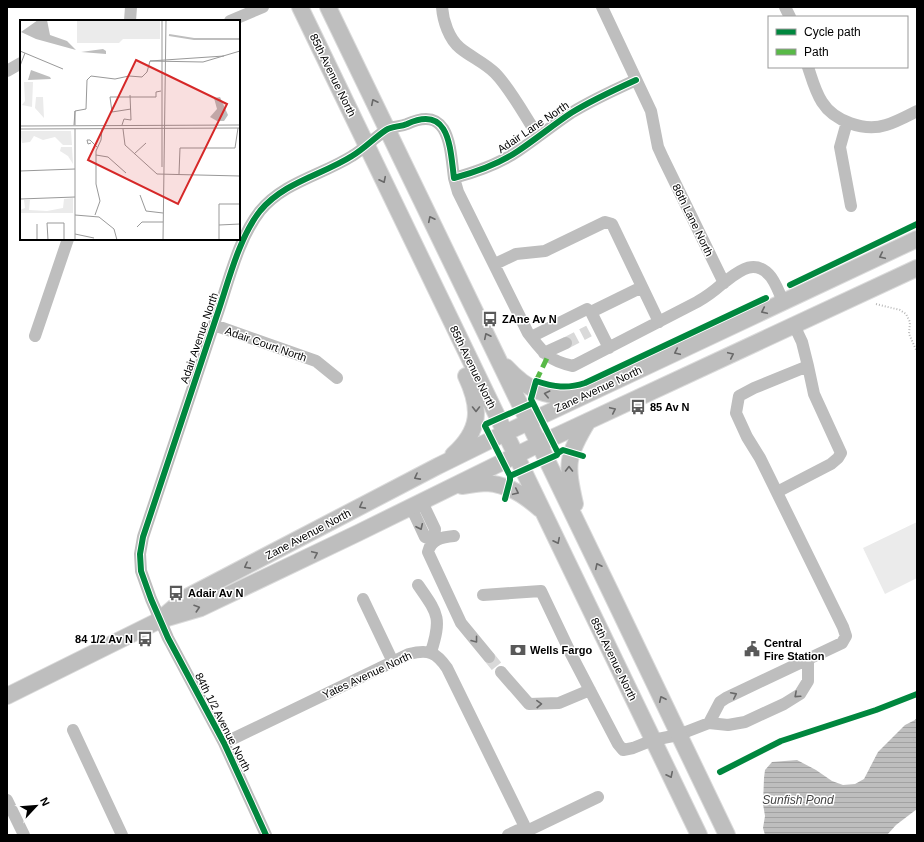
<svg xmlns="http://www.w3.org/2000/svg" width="924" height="842" font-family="Helvetica,sans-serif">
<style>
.grass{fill:#ebebeb}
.water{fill:url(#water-rules)}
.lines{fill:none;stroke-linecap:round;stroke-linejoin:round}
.minor-tunnel{stroke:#d9d9d9;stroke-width:12;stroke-dasharray:12 6;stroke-linecap:butt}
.major-casing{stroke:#dbdbdb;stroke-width:18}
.path{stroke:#b9b9b9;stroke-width:2;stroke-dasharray:1 2;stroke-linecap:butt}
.minor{stroke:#bebebe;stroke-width:12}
.major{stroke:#bebebe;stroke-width:16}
.quiet{stroke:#58b947;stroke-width:5;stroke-dasharray:10 5;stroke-linecap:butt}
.cycleway-casing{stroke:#fff;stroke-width:8}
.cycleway{stroke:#00873e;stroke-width:6}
.oneway{stroke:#686868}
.labels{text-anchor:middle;stroke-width:3;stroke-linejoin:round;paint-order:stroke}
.street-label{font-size:11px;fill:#000;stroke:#fff}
.poi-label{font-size:11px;font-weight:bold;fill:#000;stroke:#fff;text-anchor:start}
.water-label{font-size:12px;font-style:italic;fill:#434343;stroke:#fff}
.inset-river{fill:none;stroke:#bebebe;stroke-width:2}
.inset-road{fill:none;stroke:#999;stroke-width:1}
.view{fill:#d62828;fill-opacity:0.15;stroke:#d62828;stroke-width:2}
.inset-edge{fill:none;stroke:#000;stroke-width:2}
</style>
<defs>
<pattern id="water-rules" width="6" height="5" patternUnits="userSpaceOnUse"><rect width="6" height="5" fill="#bebebe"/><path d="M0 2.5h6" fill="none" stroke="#a2a2a2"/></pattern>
</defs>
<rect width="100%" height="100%" fill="#fff"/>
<!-- grass -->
<path class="grass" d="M917 522V578L885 594 863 548Z"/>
<!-- water -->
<path class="water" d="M917 719V809L896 825 887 835H765L763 828 765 816 763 804 764 778 765 770 772 762 797 760 816 770 832 781 843 785 855 784 864 779 878 752 905 725Z"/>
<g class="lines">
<!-- minor-tunnel -->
<path class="minor-tunnel" d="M566 343 589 331
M489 657 501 672"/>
<defs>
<path id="major" d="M300 7 699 835
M328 7 613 597 727 835
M506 367C527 390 547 399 578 395
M453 455C481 430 481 408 466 376
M462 486C470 485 479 483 487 483 509 485 524 495 540 509
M575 504C566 464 566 457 588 421
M165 615 185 598 438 466 505 433 917 239
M7 696 160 620 201 608 358 533 539 444 917 268"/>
</defs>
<!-- major casing -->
<use href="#major" class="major-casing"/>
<!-- path -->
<path class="path" d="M876 304 900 310 906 314 910 322 909 334 917 352
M916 719 917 727
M913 740 917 739"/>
<!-- minor -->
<path class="minor" d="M442 7C443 21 449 39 460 48 471 57 485 63 495 73 510 88 526 118 538 136
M602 7 651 111 658 147 663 158 724 283
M785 7 790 17
M130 21 131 7
M230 21 263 7
M808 67C812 79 815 91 822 102 834 121 864 132 886 125 896 122 907 116 917 111
M7 71 21 63
M847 122 840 147 851 206
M454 178 458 192 528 333C543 352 548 361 573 366L697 302C706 297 714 291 722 284 737 273 754 256 771 277 776 284 780 294 783 302
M495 264 516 254 545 251 605 222 612 224 659 322
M214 325 316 361 337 378
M35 336 68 239
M531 337 587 309 591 312
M609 348 591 312 642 287
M544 353 566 343
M777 492 831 464 838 458 841 453 814 394 808 366
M411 507 425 537 434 541 435 529 422 502
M454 536C442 537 431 539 428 552L461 623 489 657
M418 585C438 614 442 617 431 652
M483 595 541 591 571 654 618 744 623 750 633 748 653 740 678 735 709 723 728 725 745 722 784 704 800 694 808 681V660
M363 599 393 662
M501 672 529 704 559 703 590 690
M709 723 720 702 726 698 842 643 846 636 843 627 760 458 747 437 736 413 739 396 754 388 808 366 802 342 794 325
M73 730 122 835
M224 743 409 654C428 649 436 652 447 668L529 835
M7 800 24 835
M527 831 598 797
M266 835 224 743 168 638 151 599 141 571 140 554 143 537C168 464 191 391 216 318 228 284 238 239 260 211 284 182 322 175 352 156 364 149 374 138 386 130 392 126 400 127 407 124 450 104 450 148 454 178 476 172 499 164 518 151 536 139 553 125 571 113 592 100 614 90 636 80
M508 835 525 827"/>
<!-- major -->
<use href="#major" class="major"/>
<!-- quiet -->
<path class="quiet" d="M536 381 548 356"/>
<defs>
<path id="cycleway" d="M790 285 917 224
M485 426 510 476V480L505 499
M485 426 486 424 533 403
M558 453 531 399 536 381C554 387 567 389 585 383L766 298
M510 476 557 455 558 453 563 450 583 456
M720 772 781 741 876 710 917 694
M266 835 224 743 168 638 151 599 141 571 140 554 143 537C168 464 191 391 216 318 228 284 238 239 260 211 284 182 322 175 352 156 364 149 374 138 386 130 392 126 400 127 407 124 450 104 450 148 454 178 476 172 499 164 518 151 536 139 553 125 571 113 592 100 614 90 636 80"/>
</defs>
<!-- cycleway casing -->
<use href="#cycleway" class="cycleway-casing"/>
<!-- cycleway -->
<use href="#cycleway" class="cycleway"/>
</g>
<!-- one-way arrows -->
<defs><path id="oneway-chevron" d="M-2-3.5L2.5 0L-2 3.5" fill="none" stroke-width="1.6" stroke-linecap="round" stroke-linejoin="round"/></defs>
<g class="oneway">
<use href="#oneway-chevron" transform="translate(374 102) rotate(-116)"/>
<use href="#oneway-chevron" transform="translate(383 180) rotate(64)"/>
<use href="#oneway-chevron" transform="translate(431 219) rotate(-116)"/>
<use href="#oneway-chevron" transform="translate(882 256) rotate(155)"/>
<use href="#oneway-chevron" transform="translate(764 311) rotate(155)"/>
<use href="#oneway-chevron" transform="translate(487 336) rotate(-116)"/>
<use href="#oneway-chevron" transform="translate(677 352) rotate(155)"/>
<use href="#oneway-chevron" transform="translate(731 355) rotate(-25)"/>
<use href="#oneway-chevron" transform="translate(547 394) rotate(-167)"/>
<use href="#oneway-chevron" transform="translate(476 409) rotate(90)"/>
<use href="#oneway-chevron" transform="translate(613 410) rotate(-25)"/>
<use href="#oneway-chevron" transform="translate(569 469) rotate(-90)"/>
<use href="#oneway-chevron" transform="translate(417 477) rotate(152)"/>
<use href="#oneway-chevron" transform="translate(516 492) rotate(25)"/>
<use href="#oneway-chevron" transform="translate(362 506) rotate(152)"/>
<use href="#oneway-chevron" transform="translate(420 527) rotate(65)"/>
<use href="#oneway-chevron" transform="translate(557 541) rotate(64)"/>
<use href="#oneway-chevron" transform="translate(315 554) rotate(-25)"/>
<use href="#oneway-chevron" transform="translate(247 566) rotate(152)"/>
<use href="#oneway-chevron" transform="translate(598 566) rotate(-116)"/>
<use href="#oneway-chevron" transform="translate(197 608) rotate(-18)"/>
<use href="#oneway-chevron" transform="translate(475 640) rotate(52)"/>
<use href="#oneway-chevron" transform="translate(734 695) rotate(-26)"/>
<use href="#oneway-chevron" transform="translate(797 695) rotate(138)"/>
<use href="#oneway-chevron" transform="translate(662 699) rotate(-115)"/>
<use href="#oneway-chevron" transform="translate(539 704) rotate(-2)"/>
<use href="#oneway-chevron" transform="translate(670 775) rotate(64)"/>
</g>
<!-- icons -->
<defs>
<symbol id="bus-bare" viewBox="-9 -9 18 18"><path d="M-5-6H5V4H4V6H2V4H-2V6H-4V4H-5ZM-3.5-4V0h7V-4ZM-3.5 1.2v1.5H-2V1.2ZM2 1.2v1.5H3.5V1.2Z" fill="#595959" stroke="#fff" stroke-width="2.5" paint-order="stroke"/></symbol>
<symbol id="civic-bare" viewBox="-9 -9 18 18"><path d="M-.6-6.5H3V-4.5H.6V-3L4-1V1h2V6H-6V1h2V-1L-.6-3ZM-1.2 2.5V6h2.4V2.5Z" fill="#595959" stroke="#fff" stroke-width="2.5" paint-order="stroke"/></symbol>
<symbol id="bank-bare" viewBox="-9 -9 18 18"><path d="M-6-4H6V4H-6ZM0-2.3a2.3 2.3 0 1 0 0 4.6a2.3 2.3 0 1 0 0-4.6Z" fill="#595959" stroke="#fff" stroke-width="2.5" paint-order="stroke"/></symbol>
</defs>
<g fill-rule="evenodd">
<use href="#bus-bare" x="479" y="308" width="22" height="22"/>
<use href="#bus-bare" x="627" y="396" width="22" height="22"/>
<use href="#bus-bare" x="165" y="582" width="22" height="22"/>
<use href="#bus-bare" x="134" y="628" width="22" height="22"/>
<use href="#civic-bare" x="741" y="638" width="22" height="22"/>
<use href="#bank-bare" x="507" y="639" width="22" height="22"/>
</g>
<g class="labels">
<!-- street labels -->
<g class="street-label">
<text transform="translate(333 75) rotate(64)" y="4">85th Avenue North</text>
<text transform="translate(533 127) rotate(-34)" y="4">Adair Lane North</text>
<text transform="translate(693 220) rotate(64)" y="4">86th Lane North</text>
<text transform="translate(199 338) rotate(-71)" y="4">Adair Avenue North</text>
<text transform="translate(266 344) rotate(19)" y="4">Adair Court North</text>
<text transform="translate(473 367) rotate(64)" y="4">85th Avenue North</text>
<text transform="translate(598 389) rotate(-25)" y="4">Zane Avenue North</text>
<text transform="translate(308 534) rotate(-28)" y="4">Zane Avenue North</text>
<text transform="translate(614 659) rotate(64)" y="4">85th Avenue North</text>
<text transform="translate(367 675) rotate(-25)" y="4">Yates Avenue North</text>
<text transform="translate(223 722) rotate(63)" y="4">84th 1/2 Avenue North</text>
</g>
<!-- poi labels -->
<g class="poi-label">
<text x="502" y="323">ZAne Av N</text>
<text x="650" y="411">85 Av N</text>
<text x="188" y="597">Adair Av N</text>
<text x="133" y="643" text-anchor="end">84 1/2 Av N</text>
<text x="764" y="647">Central<tspan x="764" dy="13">Fire Station</tspan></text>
<text x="530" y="654">Wells Fargo</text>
</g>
<!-- water labels -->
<g class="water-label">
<text x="798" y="804">Sunfish Pond</text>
</g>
</g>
<!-- overview -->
<g transform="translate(20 20)">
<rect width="220" height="220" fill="#fff"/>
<path d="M0 111H51L52 125H43L35 117 23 120 14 116 10 122 2 123ZM41 127H52L53 144 48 136 40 131ZM53 178V193H0V190L5 188 4 180H10L9 190 27 191 43 188 44 179Z" fill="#ebebeb"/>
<path d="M4 62H13L12 87 2 85 5 81ZM16 77H23L24 98 15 88Z" fill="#ebebeb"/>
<path d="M57 0H140V19H103L99 23H57Z" fill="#ebebeb"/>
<path d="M18 0H27L30 15 47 21 56 30 16 19 1 12ZM83 29 86 31V34L61 32ZM11 50 30 57 31 59 8 60ZM200 77 208 95 204 101H197L190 97 197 89 194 78Z" fill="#bebebe"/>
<path class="inset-river" d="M149 15 174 19H220"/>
<path class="inset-road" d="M0 31 43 49M130 41 183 42 220 31M130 41 204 36M0 46 5 33M111 89 92 92 90 77H136V72L141 71M55 91 66 89 67 60 71 56 95 59 109 56 122 57 127 52 130 41M54 105 55 91M55 105V91M102 105 104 99 111 100 110 75M0 106 220 105M0 109 220 108M55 109V220M103 109 105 125 137 154 220 156M71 123 68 124 67 120H70L77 127M114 134 126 123M76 135 88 137 106 153M142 147V0M0 151 55 149M159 154 160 128H215L218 108M120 175 126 191 143 193M0 179 55 177M55 195 79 197 94 209 97 220M75 195 80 181 76 164V131L81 120 82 109M17 204V220M199 205 220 204M117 207 122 202H143M55 214 74 218M28 220 27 203H44V220M143 220 146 0M199 220V184H220"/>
<path class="view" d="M116 40 207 84 158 184 68 140Z"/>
<rect width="220" height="220" class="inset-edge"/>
</g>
<!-- border -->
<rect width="924" height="842" fill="none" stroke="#000000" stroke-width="16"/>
<!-- legend -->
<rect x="768" y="16" width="140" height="52" fill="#ffffff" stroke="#999999"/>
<rect x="776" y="29" width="20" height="6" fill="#00873e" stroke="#999999"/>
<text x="804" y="36" font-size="12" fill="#000000">Cycle path</text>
<rect x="776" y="49" width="20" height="6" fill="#58b947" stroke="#999999"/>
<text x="804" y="56" font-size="12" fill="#000000">Path</text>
<!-- north arrow -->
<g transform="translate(36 806) rotate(64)" stroke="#ffffff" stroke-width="3" paint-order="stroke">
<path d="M0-3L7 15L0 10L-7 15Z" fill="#000000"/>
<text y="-6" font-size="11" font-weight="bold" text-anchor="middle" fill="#000000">N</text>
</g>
</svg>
